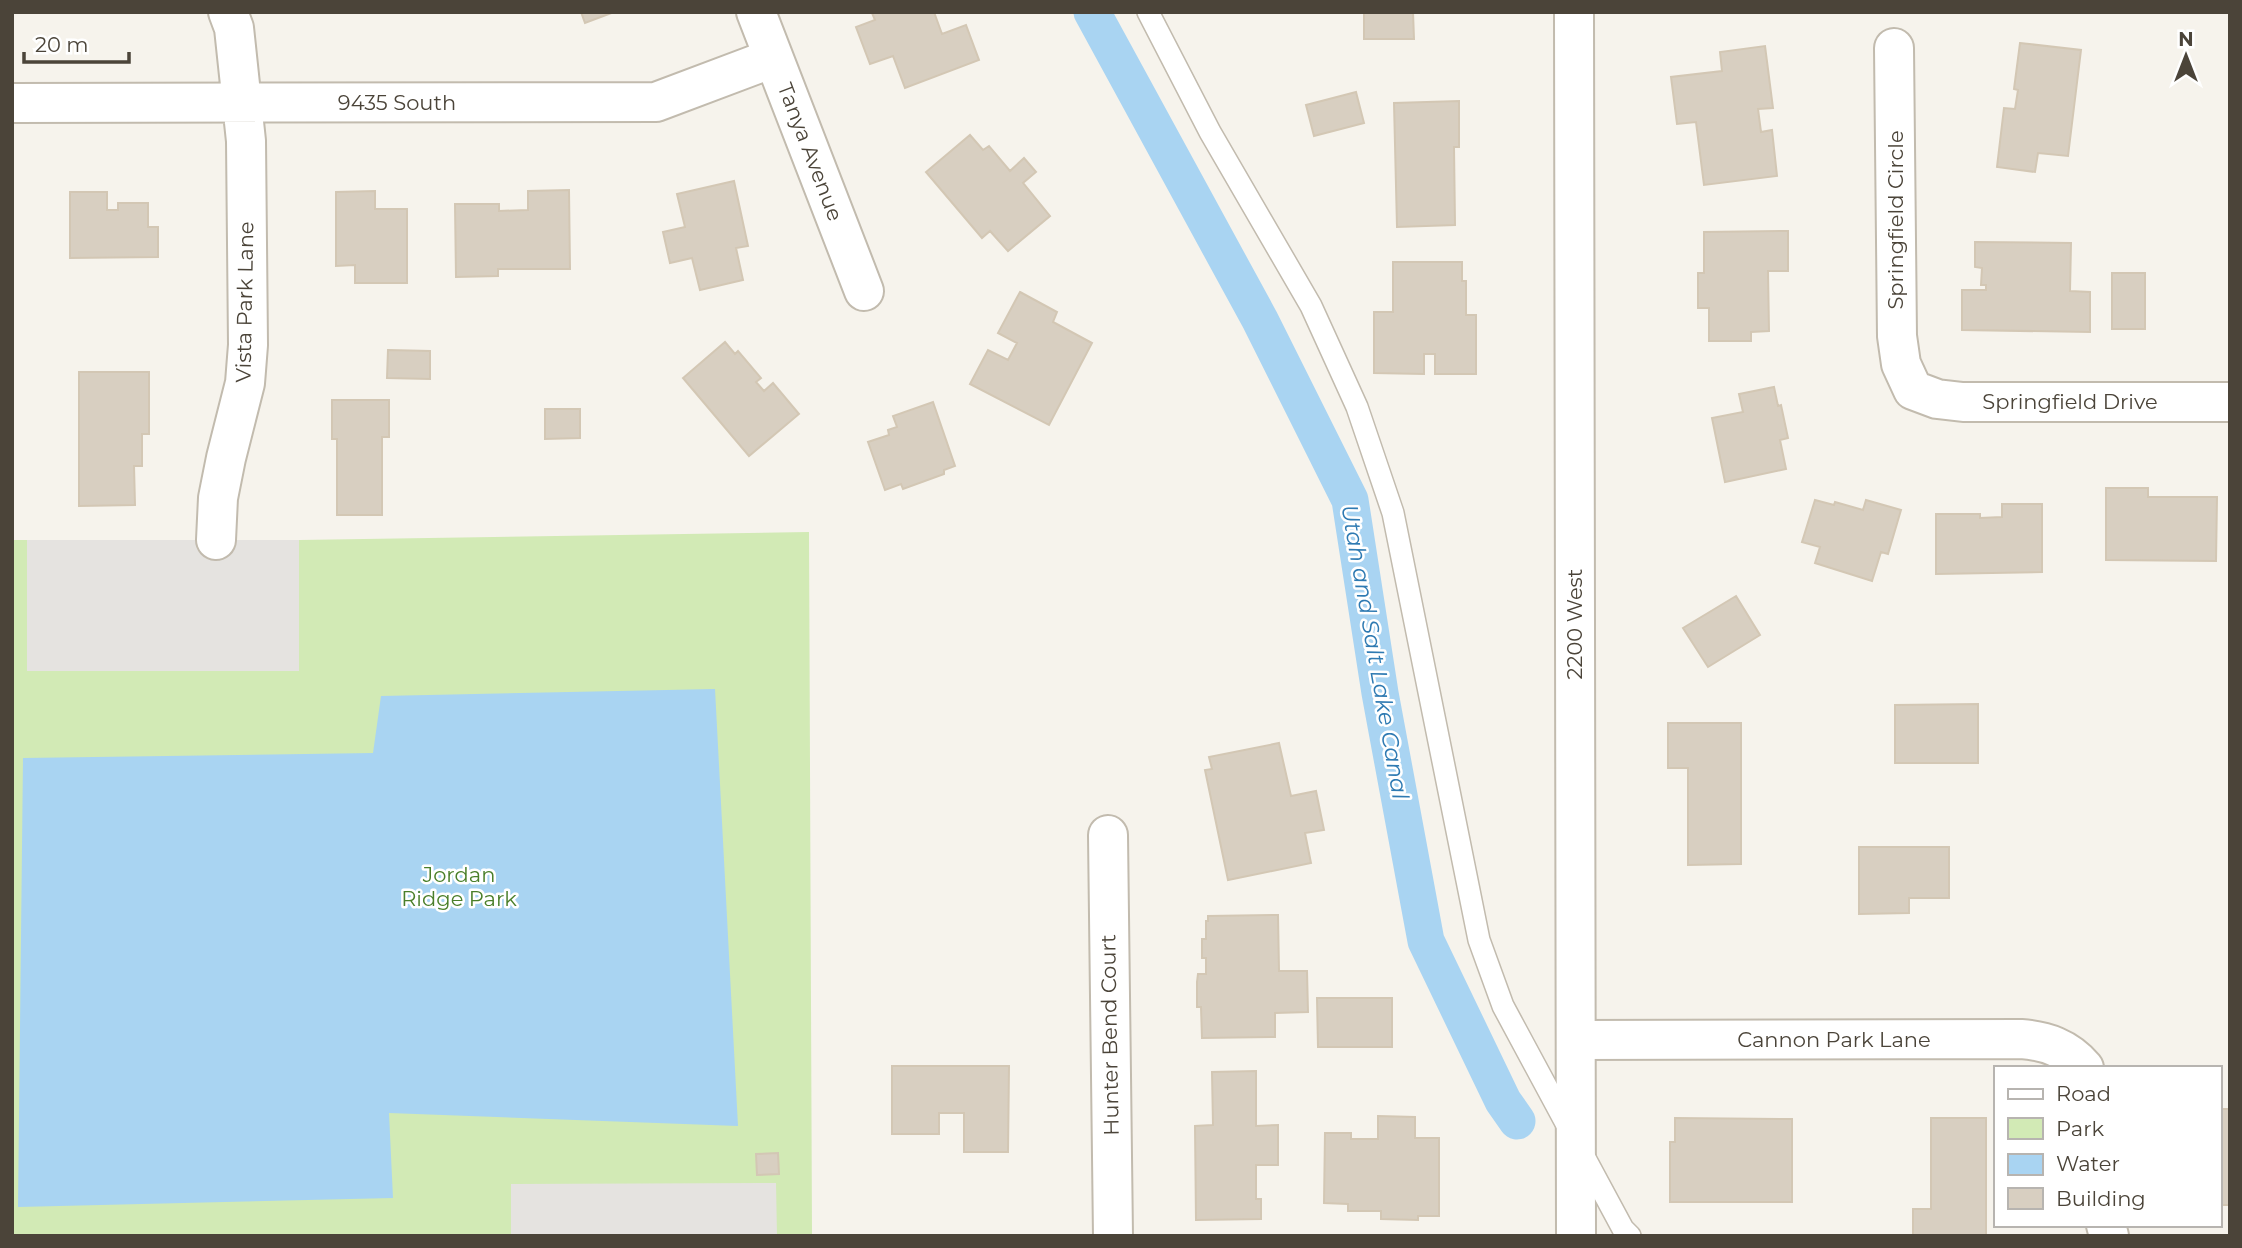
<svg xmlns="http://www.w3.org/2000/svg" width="2242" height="1248" font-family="Montserrat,sans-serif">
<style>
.green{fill:#d2eab5}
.parking{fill:#e5e3e0}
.water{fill:#a9d4f2}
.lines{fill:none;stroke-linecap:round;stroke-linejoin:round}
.canal{stroke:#a9d4f2;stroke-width:37}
.building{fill:#d8cfc1;stroke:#d3c7b4;stroke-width:2}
.service-casing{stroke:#c2bbae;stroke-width:24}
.minor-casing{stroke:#c2bbae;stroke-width:42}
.tertiary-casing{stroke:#c2bbae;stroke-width:42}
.service{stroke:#fff;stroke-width:21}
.minor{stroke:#fff;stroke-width:38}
.tertiary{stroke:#fff;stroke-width:38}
.labels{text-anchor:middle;stroke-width:5;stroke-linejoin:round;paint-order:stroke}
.street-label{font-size:21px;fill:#4b4439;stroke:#fff}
.park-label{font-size:21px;fill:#4a7f2a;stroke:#fff}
.water-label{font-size:23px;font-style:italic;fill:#2e7ab2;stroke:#fff}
</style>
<rect width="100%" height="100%" fill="#f6f3ec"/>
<!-- green -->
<path class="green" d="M809 532 812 1236H12V540H299Z"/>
<!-- parking -->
<path class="parking" d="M27 540H299V671H27Z
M776 1183 777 1236H511V1184Z"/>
<!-- water -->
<path class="water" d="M715 689 738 1126 389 1113 393 1198 18 1207 23 758 373 753 381 696Z"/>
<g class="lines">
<!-- canal -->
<path class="canal" d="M1092 12 1260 320 1350 500 1380 693 1426 941 1503 1101 1517 1121"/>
</g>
<!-- building -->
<path class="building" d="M581 12H614L585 23Z
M934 12 942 34 966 25 979 60 905 88 893 56 870 64 856 27 875 20 872 13Z
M1364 12H1413L1414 39H1364Z
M2020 43 2081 50 2068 156 2038 153 2035 172 1997 167 2004 108 2015 109 2018 90 2014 89Z
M1765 46 1773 108 1758 109 1761 132 1772 130 1777 176 1704 185 1696 122 1677 124 1671 77 1722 71 1720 52Z
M1356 92 1364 123 1314 136 1306 105Z
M1459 101V147H1454L1455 225 1397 227 1394 103Z
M970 135 983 150 989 146 1010 171 1024 158 1036 172 1023 183 1050 216 1008 251 990 231 982 238 926 172Z
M734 181 748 246 736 248 743 280 700 290 692 258 670 263 663 232 685 227 677 194Z
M569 190 570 269H498V276L456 277 455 204H499V211L528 210V191Z
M375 191V209H407V283H355V265L336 266V192Z
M70 192H107V210H118V203H148V227H158V257L70 258Z
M1788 231V271H1768L1769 331 1751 332V341H1709V308H1698V273H1704V232Z
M1975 242 2071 243 2070 291 2090 292V332L1962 330V290H1986V285H1981L1982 268 1975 267Z
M1393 262H1462V281H1466V315H1476V374H1435V354H1424V374L1374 373V312H1393Z
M2112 273H2145V329H2112Z
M1020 292 1057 312 1053 322 1092 343 1049 425 970 384 988 350 1008 360 1017 343 998 333Z
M725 342 735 354 738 351 761 378 756 382 764 391 773 383 799 414 749 456 683 378Z
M388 350 430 351V379L387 378Z
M79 372H149V434H142V466H134L135 505 79 506Z
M1774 387 1778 406 1781 405 1788 438 1780 440 1786 469 1725 482 1712 418 1743 412 1739 394Z
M332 400H389V437H382V515H337V439H332Z
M933 402 955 466 944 470V474L903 489 901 484 885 490 868 442 889 435 888 430 897 427 893 416Z
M545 409H580V438L545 439Z
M2106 488H2148V497H2217L2216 561 2106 560Z
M1815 500 1834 505 1835 502 1863 510 1866 500 1901 510 1888 554 1881 552 1872 581 1815 563 1820 547 1802 542Z
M2002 504H2042V572L1936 574V514H1980V518L2002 517Z
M1736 596 1760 635 1708 667 1683 628Z
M1978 704V763H1895V705Z
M1668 723H1741V864L1688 865V768H1668Z
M1279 743 1291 796 1316 791 1324 830 1305 833 1311 863 1228 880 1205 770 1212 769 1209 757Z
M1859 847H1949V898H1909V913L1859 914Z
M1278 915 1279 971H1307L1308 1012 1275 1013V1037L1202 1038 1201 1007H1197V982L1198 974H1206V958H1202V939H1206V921H1208V916Z
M1317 998H1392V1047H1318Z
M892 1066H1009L1008 1152H964V1113H939V1134H892Z
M1256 1071V1126L1278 1125V1165H1256V1199H1261V1219L1196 1220 1195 1126 1213 1125 1212 1072Z
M2219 1109H2230V1205H2219Z
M1378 1116 1415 1117V1138H1439V1216H1418V1220L1381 1219V1211H1348V1204L1324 1203 1325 1133H1351V1139H1378Z
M1675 1118 1792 1119V1202H1670V1142H1675Z
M1931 1118H1986V1236H1913V1209H1931Z
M778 1153 779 1174 757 1175 756 1154Z"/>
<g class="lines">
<defs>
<path id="service" d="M1148 12 1210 132 1311 306 1357 407 1393 513 1479 940 1503 1006 1623 1229 1630 1236"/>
<path id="minor" d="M756 12 864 291
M1894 48 1897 336 1901 364 1913 390 1937 399 1963 402H2230
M12 103 656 102 773 58
M216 540 218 498 226 458 245 383 248 345 246 141 234 28 228 12
M1108 835 1113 1236
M1576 1040 2021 1039C2046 1041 2067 1048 2084 1068
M2106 1225 2109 1236"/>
<path id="tertiary" d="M1574 12 1576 1236"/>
</defs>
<!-- service casing -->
<use href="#service" class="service-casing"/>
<!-- minor casing -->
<use href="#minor" class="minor-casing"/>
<!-- tertiary casing -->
<use href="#tertiary" class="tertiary-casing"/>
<!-- service -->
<use href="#service" class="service"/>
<!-- minor -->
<use href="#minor" class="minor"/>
<!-- tertiary -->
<use href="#tertiary" class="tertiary"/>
</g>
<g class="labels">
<!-- street labels -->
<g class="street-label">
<text x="397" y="110">9435 South</text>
<text transform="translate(810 152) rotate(69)" y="7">Tanya Avenue</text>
<text transform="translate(1896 220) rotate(-90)" y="7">Springfield Circle</text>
<text transform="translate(245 302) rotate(-89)" y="7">Vista Park Lane</text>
<text x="2070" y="409">Springfield Drive</text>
<text transform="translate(1575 624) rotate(-90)" y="7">2200 West</text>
<text transform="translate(1110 1035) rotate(-91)" y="7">Hunter Bend Court</text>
<text x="1834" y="1047">Cannon Park Lane</text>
</g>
<!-- park labels -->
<g class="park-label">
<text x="459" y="882">Jordan<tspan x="459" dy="24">Ridge Park</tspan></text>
</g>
<!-- water labels -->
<g class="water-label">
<text transform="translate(1375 652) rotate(80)" y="8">Utah and Salt Lake Canal</text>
</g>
</g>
<!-- border -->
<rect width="2242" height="1248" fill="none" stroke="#4b4439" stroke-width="28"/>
<!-- legend -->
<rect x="1994" y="1066" width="228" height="161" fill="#ffffff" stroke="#b7b4b0" stroke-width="2"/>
<rect x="2008" y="1089" width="35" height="10" fill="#ffffff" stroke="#b7b4b0" stroke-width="2"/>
<text x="2056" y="1101" font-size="21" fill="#4b4439">Road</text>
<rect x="2008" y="1118" width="35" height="21" fill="#d2eab5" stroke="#b7b4b0" stroke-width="2"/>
<text x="2056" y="1136" font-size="21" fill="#4b4439">Park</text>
<rect x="2008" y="1154" width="35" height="21" fill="#a9d4f2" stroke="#b7b4b0" stroke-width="2"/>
<text x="2056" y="1171" font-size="21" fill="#4b4439">Water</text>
<rect x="2008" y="1188" width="35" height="21" fill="#d8cfc1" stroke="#b7b4b0" stroke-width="2"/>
<text x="2056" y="1206" font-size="21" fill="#4b4439">Building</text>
<!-- north arrow -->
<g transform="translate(2186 56)" stroke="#ffffff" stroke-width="5" paint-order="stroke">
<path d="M0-5L12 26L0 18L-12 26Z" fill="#4b4439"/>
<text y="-10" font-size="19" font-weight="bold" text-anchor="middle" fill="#4b4439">N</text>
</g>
<!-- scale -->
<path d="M24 52v10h105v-10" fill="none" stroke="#4b4439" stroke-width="3.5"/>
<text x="35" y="52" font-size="21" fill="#4b4439" stroke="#ffffff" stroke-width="5" paint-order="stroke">20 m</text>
</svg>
